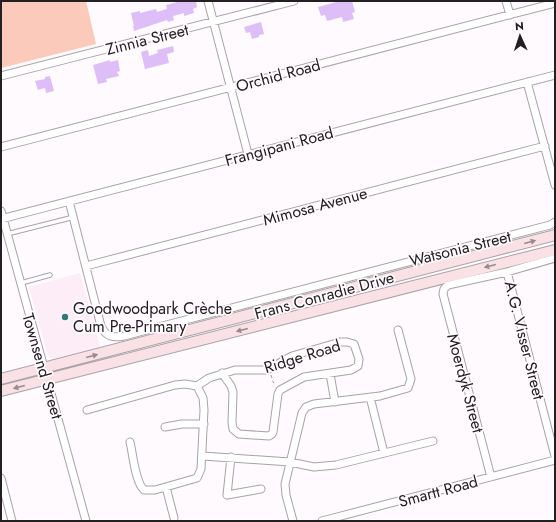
<svg xmlns="http://www.w3.org/2000/svg" width="556" height="522" font-family="Jost,sans-serif">
<style>
.built{fill:#fcedf7}
.green{fill:#fbcabb}
.building{fill:#ddbef7}
.lines{fill:none;stroke-linecap:round;stroke-linejoin:round}
.service-casing{stroke:#a9a2a7;stroke-width:5.5}
.minor-casing{stroke:#a9a2a7;stroke-width:9}
.secondary-casing{stroke:#a9a2a7;stroke-width:12}
.path{stroke:#a09d9f;stroke-width:1;stroke-dasharray:3 3;stroke-linecap:butt}
.service{stroke:#fff;stroke-width:3.5}
.minor{stroke:#fff;stroke-width:7}
.secondary{stroke:#f9e1e5;stroke-width:10}
.oneway{fill:#988a8d}
.poi-dot{fill:#317975;stroke:#fefafd;stroke-width:1.5}
.labels{text-anchor:middle;stroke-width:3.5;stroke-linejoin:round;paint-order:stroke}
.street-label{font-size:16px;fill:#222021;stroke:#fefafd}
.poi-label{font-size:16px;fill:#222021;stroke:#fefafd;text-anchor:start}
</style>
<rect width="100%" height="100%" fill="#fefafd"/>
<!-- built -->
<path class="built" d="M80 273 100 347 54 360 48 356 29 287Z"/>
<!-- green -->
<path class="green" d="M1 1H86L96 44 1 68Z"/>
<!-- building -->
<path class="building" d="M181 1H196L197 7 193 9 194 13 184 16V13L173 16 174 20 168 22 167 20 134 31 133 26H134L131 13 140 11V13L156 9 157 12 167 9 166 5Z
M340 1H352L355 12 352 13 354 19 343 22 342 17 327 21 325 15 321 16 318 7Z
M261 22 264 34 259 35V37L252 39 250 32 246 33 244 27Z
M173 46 174 52 167 54 169 63 145 69 141 52 148 50 149 56 158 53 157 50Z
M110 60V62L118 60 120 71 117 72 119 76 106 79 107 82 98 84 93 65Z
M50 76 54 91 46 93 45 88 38 90 35 81 45 79V77Z"/>
<g class="lines">
<defs>
<path id="service" d="M7 234 74 217
M21 283 50 275"/>
<path id="minor" d="M208 1 248 154
M506 1 510 15
M1 76 294 1
M527 82 555 185
M1 147 555 3
M69 201 101 326C106 337 113 338 124 336L550 225 555 222
M1 211 86 521
M1 219 555 75
M86 266 545 146
M507 272 555 456
M330 374 335 402
M370 397 384 453
M87 410 175 385 185 384 197 386 209 378 235 370H267L292 356 340 342H347L354 344 359 359 358 366 351 370 304 377 280 390 278 394 273 432 272 434 269 436 239 434 233 429 232 422 233 392 231 386 222 373
M165 427 182 424H204
M130 442C133 454 135 482 144 490H155L197 478 201 469 204 410 203 398 197 386
M203 456 290 462 314 467 336 465 433 441
M231 457 227 495 261 489
M491 477 443 294 444 289 448 285 507 272 555 258
M1 478 12 521
M166 487 174 518
M293 521 286 495 285 484 302 413 306 407 314 404 380 396 408 388 411 379 398 330
M322 521 555 460"/>
<path id="secondary" d="M1 379 555 235
M1 391 555 250"/>
</defs>
<!-- service casing -->
<use href="#service" class="service-casing"/>
<!-- minor casing -->
<use href="#minor" class="minor-casing"/>
<!-- secondary casing -->
<use href="#secondary" class="secondary-casing"/>
<!-- path -->
<path class="path" d="M271 375 273 382 276 385"/>
<!-- service -->
<use href="#service" class="service"/>
<!-- minor -->
<use href="#minor" class="minor"/>
<!-- secondary -->
<use href="#secondary" class="secondary"/>
</g>
<!-- one-way arrows -->
<defs><path id="oneway-solid" d="M-6-.8H1V-3.2L6.5 0L1 3.2V.8H-6Z"/></defs>
<g class="oneway">
<use href="#oneway-solid" transform="translate(530 242) rotate(-15)"/>
<use href="#oneway-solid" transform="translate(490 266) rotate(166)"/>
<use href="#oneway-solid" transform="translate(242 330) rotate(166)"/>
<use href="#oneway-solid" transform="translate(92 356) rotate(-15)"/>
<use href="#oneway-solid" transform="translate(19 387) rotate(165)"/>
</g>
<!-- markers -->
<circle class="poi-dot" cx="65" cy="317" r="4"/>
<g class="labels">
<!-- street labels -->
<g class="street-label">
<text transform="translate(147 39) rotate(-14)" y="6">Zinnia Street</text>
<text transform="translate(278 75) rotate(-15)" y="6">Orchid Road</text>
<text transform="translate(279 146) rotate(-15)" y="6">Frangipani Road</text>
<text transform="translate(315 206) rotate(-15)" y="6">Mimosa Avenue</text>
<text transform="translate(460 248) rotate(-14)" y="6">Watsonia Street</text>
<text transform="translate(324 295) rotate(-15)" y="6">Frans Conradie Drive</text>
<text transform="translate(525 340) rotate(76)" y="6">A.G. Visser Street</text>
<text transform="translate(302 356) rotate(-17)" y="6">Ridge Road</text>
<text transform="translate(43 366) rotate(74)" y="6">Townsend Street</text>
<text transform="translate(466 383) rotate(75)" y="6">Moerdyk Street</text>
<text transform="translate(438 491) rotate(-15)" y="6">Smartt Road</text>
</g>
<!-- poi labels -->
<g class="poi-label">
<text x="73" y="314">Goodwoodpark Crèche<tspan x="73" dy="18">Cum Pre-Primary</tspan></text>
</g>
</g>
<!-- border -->
<rect width="556" height="522" fill="none" stroke="#222021" stroke-width="4"/>
<!-- north arrow -->
<g transform="translate(520 36) rotate(357)" stroke="#fefafd" stroke-width="3" paint-order="stroke">
<path d="M0-3L7 15L0 10L-7 15Z" fill="#222021"/>
<text y="-6" font-size="11" font-weight="bold" text-anchor="middle" fill="#222021">N</text>
</g>
</svg>
